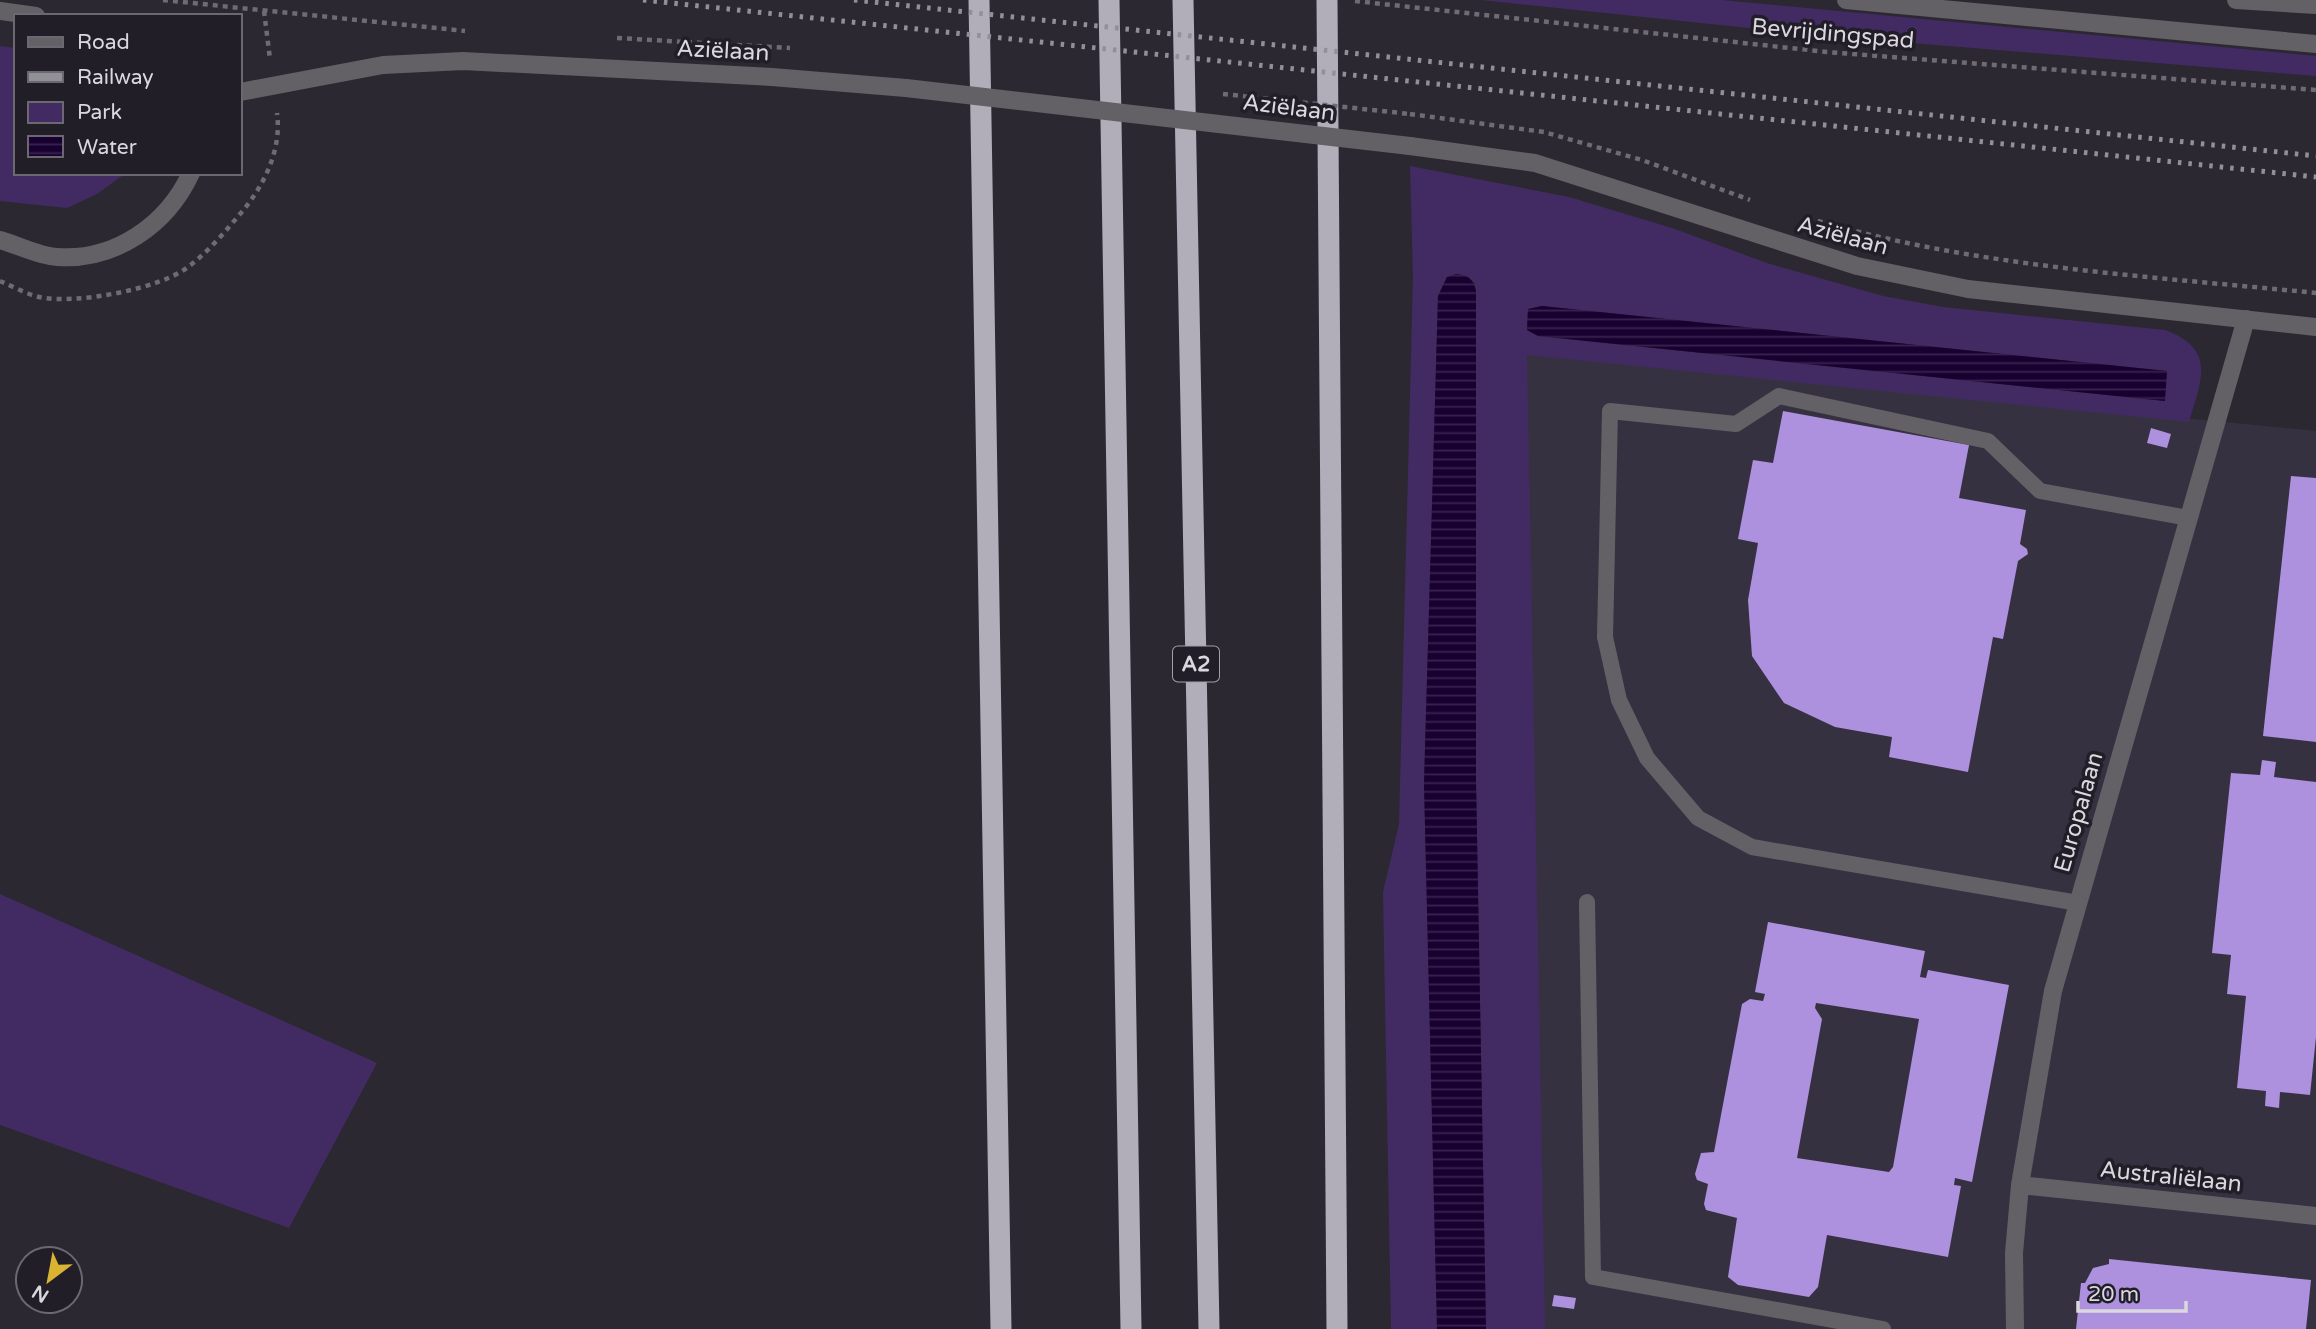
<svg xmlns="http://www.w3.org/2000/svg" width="2316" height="1329" font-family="'Varela Round',sans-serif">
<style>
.built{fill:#363140}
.green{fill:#422b62;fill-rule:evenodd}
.water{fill:url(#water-rules)}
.building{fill:#ad90de;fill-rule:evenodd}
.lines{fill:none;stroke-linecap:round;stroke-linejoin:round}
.path{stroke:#6e6b74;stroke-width:4.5;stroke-dasharray:5 5;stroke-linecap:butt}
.service{stroke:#636166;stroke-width:16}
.minor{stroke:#636166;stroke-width:18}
.tertiary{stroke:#636166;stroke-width:18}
.motorway{stroke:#b1adb9;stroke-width:21}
.rail{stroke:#929097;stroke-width:5;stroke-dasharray:3.5 7;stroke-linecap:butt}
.path-bridge{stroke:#6e6b74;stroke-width:4.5;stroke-dasharray:5 5;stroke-linecap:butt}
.tertiary-bridge{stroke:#636166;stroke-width:18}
.labels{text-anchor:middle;stroke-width:7;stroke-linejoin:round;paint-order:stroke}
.shield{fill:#221e28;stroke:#a3a0a7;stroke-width:2}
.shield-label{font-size:21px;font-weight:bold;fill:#dad8de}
.street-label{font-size:23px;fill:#dad8de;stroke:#221e28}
</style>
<defs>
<pattern id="water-rules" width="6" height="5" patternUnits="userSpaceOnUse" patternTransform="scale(1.75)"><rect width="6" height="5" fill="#180030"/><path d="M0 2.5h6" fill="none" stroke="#39244e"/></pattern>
</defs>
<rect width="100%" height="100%" fill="#2b2832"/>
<!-- built -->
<path class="built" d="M1522 354 2316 431V1329H1539Z"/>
<!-- green -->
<path class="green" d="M1481 0H1721L2316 56V76L1826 36Z
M0 46 16 48V173H126L97 194 67 208 0 201Z
M1410 166 1569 197 1672 228 1767 263 1883 296 1943 307 2165 330C2217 349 2201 380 2189 422L1527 355 1545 1329H1486L1476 780V291L1474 282 1456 274 1447 277 1438 296 1424 783 1437 1329H1391L1383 892 1399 824 1413 277ZM1542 306 2167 371 2164 401 1538 336 1527 330 1528 309Z
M0 894 377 1063 289 1228 0 1125Z"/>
<!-- water -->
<path class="water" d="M1456 274C1469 275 1473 279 1476 291V780L1486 1329H1437L1424 784 1438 296 1447 277Z
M1542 306 2167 371 2165 401 1538 336 1527 330 1528 309Z"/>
<!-- building -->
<path class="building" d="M1783 411 1969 445 1959 498 2026 510 2020 544 2027 549 2028 554 2018 561 2003 639 1993 637 1968 772 1889 757 1892 737 1835 727 1784 703 1752 656 1748 600 1758 543 1738 539 1753 460 1773 463Z
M2151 428 2171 434 2167 448 2147 443Z
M2291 476 2316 478V742L2263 736Z
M2262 760 2276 762 2274 777 2316 782V1037L2310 1095 2280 1092 2279 1108 2265 1106 2266 1091 2237 1088 2246 996 2227 994 2231 955 2212 953 2231 773 2260 775Z
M1768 922 1925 951 1920 977 1926 978 1928 970 2009 985 1972 1182 1955 1178 1954 1185 1961 1186 1948 1257 1827 1235 1818 1287 1809 1297 1738 1285 1728 1277 1737 1218 1706 1210 1704 1204 1708 1184 1697 1180 1695 1174 1701 1153 1714 1152 1742 1004 1750 999 1763 1001 1765 994 1755 992ZM1816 1003 1919 1019 1893 1167 1889 1172 1797 1158 1822 1019 1815 1008Z
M2109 1259 2311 1280 2306 1329H2076L2081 1283H2085L2093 1268 2109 1264Z
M1554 1295 1576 1298 1574 1309 1552 1306Z"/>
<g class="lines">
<!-- path -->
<path class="path" d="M163 0 465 31
M1355 1 1827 52 2316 90
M264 11 270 59
M617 38 790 48
M1410 114 1544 132 1642 160 1750 200
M1808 218C1971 267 2148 276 2316 293
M0 281C12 286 26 294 39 297 74 305 160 289 188 267 208 252 224 233 240 214 264 186 282 150 277 113"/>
<!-- service -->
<path class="service" d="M1587 902 1593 1277 1883 1329
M2078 903 1752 847 1698 818 1647 758 1619 700 1605 637 1610 411 1736 424 1779 396 1988 441 2040 491 2188 518"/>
<!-- minor -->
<path class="minor" d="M2020 1185 2316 1216
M2015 1329 2014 1253 2020 1185 2053 991 2246 319"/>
<!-- tertiary -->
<path class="tertiary" d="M1846 0 2316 44
M2236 0 2316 5
M0 11 36 16
M240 92 383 65 463 61 772 77 906 88
M1410 146 1535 163 1857 266 1968 289 2316 327
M0 240C18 245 39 256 57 257 115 261 167 225 191 173"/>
<!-- motorway -->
<path class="motorway" d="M979 0 1001 1329
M1109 0 1131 1329
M1183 0 1209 1329
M1327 0 1337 1329"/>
<!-- rail -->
<path class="rail" d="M643 0 2316 177
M854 0 2316 156"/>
<!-- path-bridge -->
<path class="path-bridge" d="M1223 94 1410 114"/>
<!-- tertiary-bridge -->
<path class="tertiary-bridge" d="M906 88 1410 146"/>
</g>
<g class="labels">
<!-- shield labels -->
<rect class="shield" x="1173" y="646.5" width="46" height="35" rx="5"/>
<g class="shield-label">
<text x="1196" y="671">A2</text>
</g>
<!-- street labels -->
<g class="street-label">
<text transform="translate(1833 33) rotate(5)" y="8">Bevrijdingspad</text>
<text transform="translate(723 50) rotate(3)" y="8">Aziëlaan</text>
<text transform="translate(1289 107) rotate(7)" y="8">Aziëlaan</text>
<text transform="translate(1843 235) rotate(15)" y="8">Aziëlaan</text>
<text transform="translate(2078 812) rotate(-74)" y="8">Europalaan</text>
<text transform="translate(2171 1176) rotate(6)" y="8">Australiëlaan</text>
</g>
</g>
<!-- legend -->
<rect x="14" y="14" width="228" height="161" fill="#221e28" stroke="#6c6871" stroke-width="2"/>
<rect x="28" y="37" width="35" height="10" fill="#636166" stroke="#6c6871" stroke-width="2"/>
<text x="77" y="49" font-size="21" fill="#dad8de">Road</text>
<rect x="28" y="72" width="35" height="10" fill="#929097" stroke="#6c6871" stroke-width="2"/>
<text x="77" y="84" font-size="21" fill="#dad8de">Railway</text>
<rect x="28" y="102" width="35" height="21" fill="#422b62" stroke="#6c6871" stroke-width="2"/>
<text x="77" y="119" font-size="21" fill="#dad8de">Park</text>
<rect x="28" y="136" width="35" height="21" fill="url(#water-rules)" stroke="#6c6871" stroke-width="2"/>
<text x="77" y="154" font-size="21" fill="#dad8de">Water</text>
<!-- north arrow -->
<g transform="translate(49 1280) rotate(212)"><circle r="33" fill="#221e28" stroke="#6c6871" stroke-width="2"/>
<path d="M0-5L12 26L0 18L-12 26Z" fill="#dab333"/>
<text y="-10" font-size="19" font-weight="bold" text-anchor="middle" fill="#dad8de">N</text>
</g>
<!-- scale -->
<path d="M2078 1301v10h108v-10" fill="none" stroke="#dad8de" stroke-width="3.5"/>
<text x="2088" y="1301" font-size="21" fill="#dad8de" stroke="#221e28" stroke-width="5" paint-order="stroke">20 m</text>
</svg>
